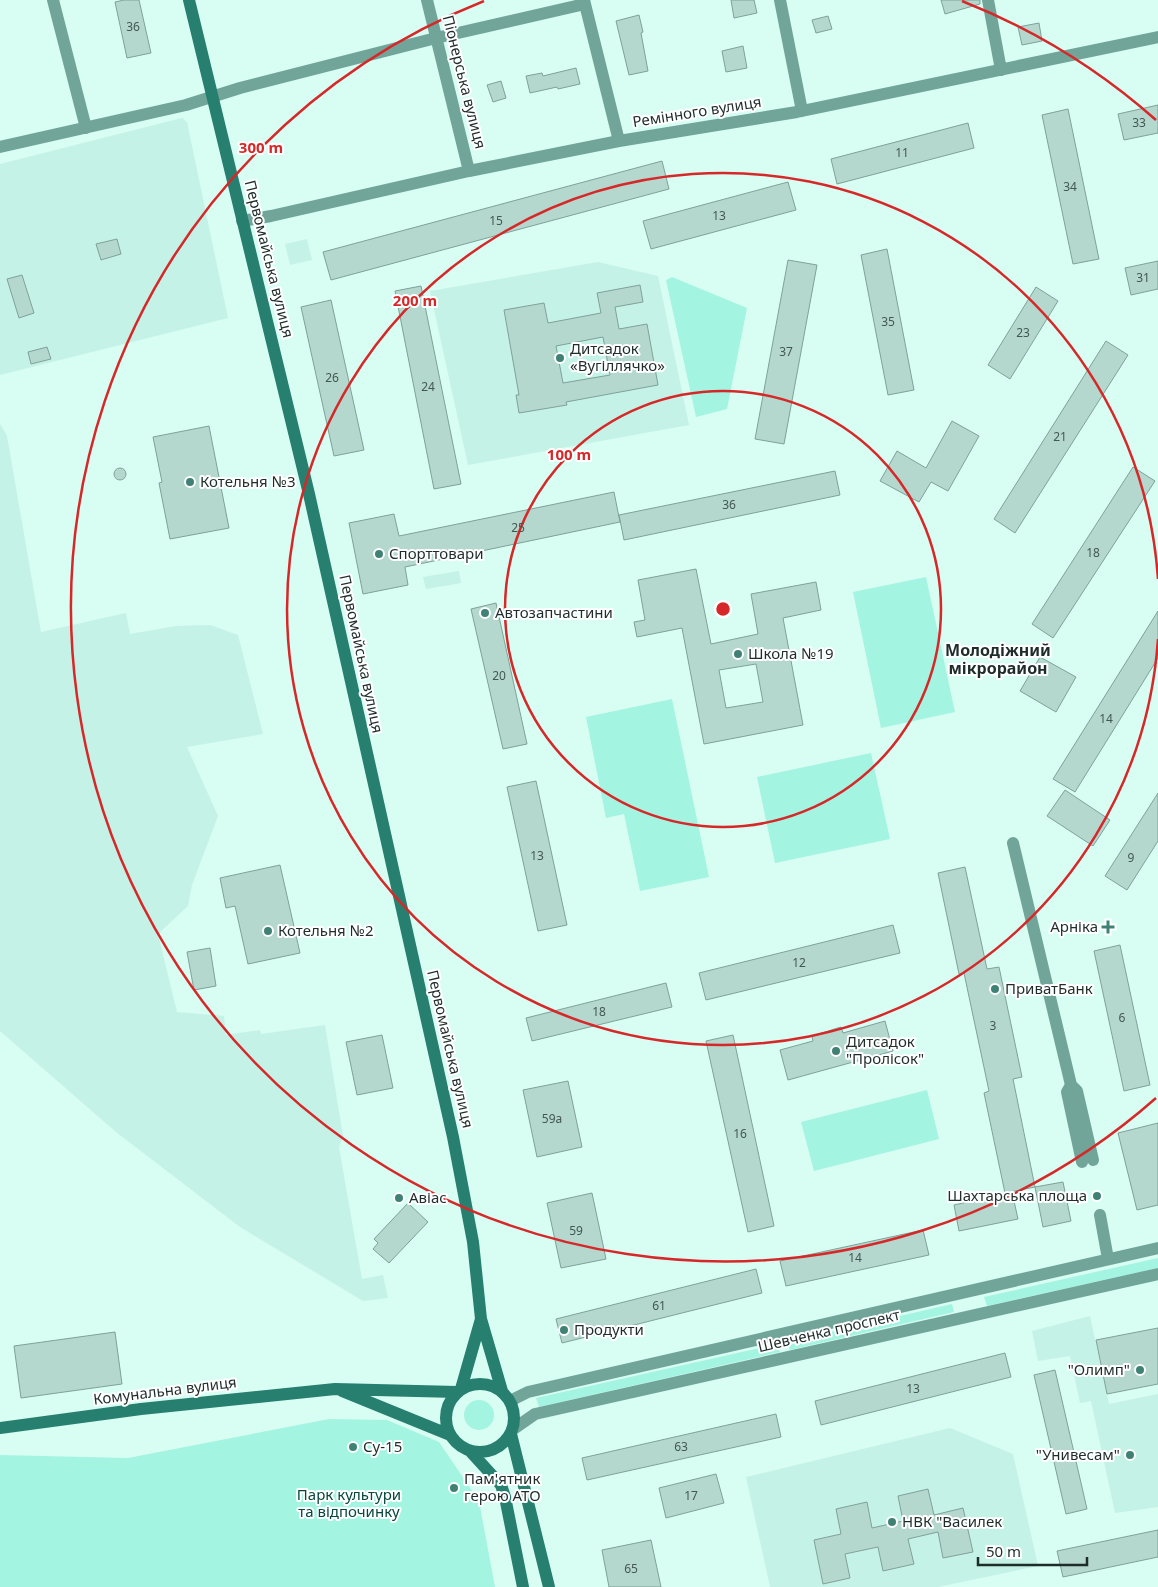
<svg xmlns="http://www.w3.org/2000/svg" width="1158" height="1587" font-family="'Noto Sans',sans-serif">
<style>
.built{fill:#c5f2e6}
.green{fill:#a4f4e2}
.building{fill:#b4d7ce;stroke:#7fa199;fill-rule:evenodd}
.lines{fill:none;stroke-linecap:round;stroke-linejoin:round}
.street{stroke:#72a59a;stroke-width:12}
.secondary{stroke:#267f6f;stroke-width:12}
.ring{fill:none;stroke:#d62828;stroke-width:2.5}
.poi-dot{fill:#3f8275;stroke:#fff;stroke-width:2}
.labels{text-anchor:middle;stroke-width:4;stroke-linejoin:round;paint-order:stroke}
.number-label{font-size:12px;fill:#445853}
.street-label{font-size:15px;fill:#1f2d2a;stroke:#fff}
.poi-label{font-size:15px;fill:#1f2d2a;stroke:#fff;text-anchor:start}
.park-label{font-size:15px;fill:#06473d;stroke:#fff}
.neighbourhood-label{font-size:16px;font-weight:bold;fill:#1f2d2a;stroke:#fff}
.centre{fill:#d62828;stroke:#fff;stroke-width:2.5}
.ring-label{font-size:15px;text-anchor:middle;font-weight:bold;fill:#d62828;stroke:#fff;stroke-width:4;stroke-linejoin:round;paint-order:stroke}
</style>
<rect width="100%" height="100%" fill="#d8fdf3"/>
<!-- built -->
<path class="built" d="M182 118 187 122 228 318 0 375V164Z
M307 239 312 260 290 265 285 244Z
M598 262 658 276 689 425 468 465 430 291Z
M0 424 7 436 41 632 126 613 130 634 176 626 210 625 238 635 263 734 187 747 218 816 192 885 188 906 158 934 177 1012 224 1016 226 1035 260 1030 261 1034 325 1025 343 1136 339 1147 362 1279 383 1275 388 1298 363 1301 240 1227 116 1132 0 1031Z
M459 571 461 583 426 589 423 577Z
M1090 1316 1109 1404 1158 1394V1507L1115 1513 1091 1401 1080 1403 1070 1356 1038 1361 1032 1331Z
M950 1428 1013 1454 1038 1566 938 1587H770L746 1477Z"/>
<!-- green -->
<path class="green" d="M672 277 747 308 727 409 696 417 666 280Z
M926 577 955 712 881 728 853 592Z
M672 699 709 877 640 891 624 814 606 818 586 717Z
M871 753 890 839 775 863 757 777Z
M927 1090 939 1139 814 1171 801 1122Z
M1158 1258V1268L987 1306 984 1297Z
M952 1304 954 1312 790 1350 787 1342Z
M777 1344 780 1352 539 1407 536 1398Z
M464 1415a15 15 0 1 1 30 0a15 15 0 1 1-30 0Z
M329 1419 387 1420 439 1442 479 1501 495 1587H0V1455L128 1458Z"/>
<!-- building -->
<path class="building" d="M124 0H139L151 53 127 58 115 2Z
M731 0H754L757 13 734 18Z
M941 0H980V4L945 14Z
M639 15 643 32 641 33 648 71 629 75 616 21Z
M828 16 832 29 816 33 812 20Z
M1039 23 1042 41 1022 45 1018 27Z
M743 46 747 68 726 72 722 51Z
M576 68 580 84 558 89 557 87 530 93 526 76 542 73 543 76Z
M501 81 506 98 493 102 487 85Z
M1158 105V133L1124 140 1118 114Z
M1068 109 1099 259 1073 264 1042 115Z
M968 123 974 148 837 184 831 159Z
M662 161 669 189 331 280 323 252Z
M788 182 796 210 651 249 643 221Z
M117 239 121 254 101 260 96 244Z
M887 249 914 390 888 395 861 255Z
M788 260 817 265 784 444 755 439Z
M1158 261V289L1131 295 1125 268Z
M22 275 34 313 19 318 7 279Z
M640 285 643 302 615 307 619 329 647 324 658 385 566 402 567 405 519 413 516 395H519L504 310 544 303 548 323 601 313 597 293ZM603 337 610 375 563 383 556 346Z
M421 286 461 484 434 489 395 291Z
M1036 287 1058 301 1010 379 988 365Z
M331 300 364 450 334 456 301 307Z
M1106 341 1128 355 1015 533 994 519Z
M47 347 51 359 31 364 28 352Z
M952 421 979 436 948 491 931 482 919 502 880 481 897 451 926 468Z
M209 426 229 528 170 539 159 483 162 482 153 437Z
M1133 467 1155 481 1053 638 1032 624Z
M114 474a6 6 0 1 1 12 0a6 6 0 1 1-12 0Z
M835 471 840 495 624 540 619 515Z
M614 492 620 522 405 567 408 585 363 594 349 523 394 514 399 536Z
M696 569 711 644 758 634 751 594 816 582 821 610 783 618 803 725 704 744 682 628 637 637 634 622 645 620 638 580ZM756 664 763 702 726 708 719 670Z
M496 603 527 744 503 749 471 609Z
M1158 611V658L1075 792 1053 779Z
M1040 657 1076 677 1056 712 1020 691Z
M536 781 567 925 538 931 507 787Z
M1065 790 1110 820 1093 846 1047 816Z
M1158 793V841L1127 890 1105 876Z
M280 865 300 953 248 964 235 906 226 908 220 878Z
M965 867 987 969 999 967 1022 1077 1013 1079 1035 1187 1005 1193 984 1093 989 1091 964 973 959 974 938 873Z
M893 925 900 953 706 1000 699 973Z
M1120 945 1150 1085 1124 1091 1094 951Z
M210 948 216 986 194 990 187 952Z
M666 983 672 1007 532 1041 526 1018Z
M885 1021 893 1051 788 1080 780 1050 813 1041 812 1036 841 1027 843 1033Z
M382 1035 393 1088 357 1095 346 1042Z
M733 1035 774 1226 748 1232 706 1041Z
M568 1081 582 1147 537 1157 523 1090Z
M1158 1123V1205L1137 1210 1118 1133Z
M1063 1182 1071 1221 1043 1227 1035 1187Z
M1012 1192 1018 1219 959 1231 954 1205Z
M592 1193 606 1259 561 1268 547 1203Z
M408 1203 428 1222 389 1263 373 1249 378 1243 374 1239Z
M923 1230 929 1255 786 1286 780 1261Z
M756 1269 762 1293 562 1343 556 1319Z
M1158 1328V1384L1107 1394 1096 1340Z
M115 1332 122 1384 21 1398 14 1346Z
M1005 1353 1011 1377 821 1425 815 1401Z
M1055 1370 1087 1509 1066 1514 1034 1375Z
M776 1414 781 1437 587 1480 582 1458Z
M716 1474 724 1503 666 1518 659 1488Z
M928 1489 934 1515 963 1508 973 1552 943 1558 938 1532 908 1539 914 1564 883 1571 878 1547 845 1554 850 1578 823 1584 814 1540 841 1534 836 1509 867 1502 872 1528 903 1521 898 1496Z
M1158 1530V1557L1063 1577 1057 1551Z
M651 1540 661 1587H609L602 1550Z"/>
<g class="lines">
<!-- street -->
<path class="street" d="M53 0 86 128
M427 0 469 171
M584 0 619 141
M780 0 802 111
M988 0 1001 70
M0 147 186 105 240 88 436 38 585 4
M242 221 271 216 469 171 619 141 797 112 1158 37
M1013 843 1071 1085 1077 1091 1093 1160
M1071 1085 1067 1092 1082 1162
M1100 1215 1108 1259
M510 1401 528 1392 1158 1248
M512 1430 535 1414 1158 1274"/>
<!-- secondary -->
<path class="secondary" d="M189 0 309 494 453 1137 473 1242 481 1319 502 1391
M446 1418a34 34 0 1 1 68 0a34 34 0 1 1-68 0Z
M461 1389 481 1319
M342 1391 450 1435
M0 1428 141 1409 335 1389 457 1392
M511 1434 549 1587
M470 1451 501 1485 505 1497 523 1587"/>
</g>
<!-- distance rings -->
<g class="ring">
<circle cx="723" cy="609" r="218"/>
<path d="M1158 639A436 436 0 1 1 1158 579"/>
<path d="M1156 1098A653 653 0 1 1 484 1M962 1A653 653 0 0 1 1156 120"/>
</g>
<!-- markers -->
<g class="poi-dot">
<circle cx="560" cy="358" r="5"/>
<circle cx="190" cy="482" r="5"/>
<circle cx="379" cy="554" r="5"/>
<circle cx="485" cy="613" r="5"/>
<circle cx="738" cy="654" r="5"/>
<path d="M1105.5 919.5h5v5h5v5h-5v5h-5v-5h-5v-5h5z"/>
<circle cx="268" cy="931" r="5"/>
<circle cx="995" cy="989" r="5"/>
<circle cx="836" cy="1051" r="5"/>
<circle cx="1097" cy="1196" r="5"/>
<circle cx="399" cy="1198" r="5"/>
<circle cx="564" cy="1330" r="5"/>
<circle cx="1140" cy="1370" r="5"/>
<circle cx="353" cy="1447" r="5"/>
<circle cx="1130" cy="1455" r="5"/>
<circle cx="454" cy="1488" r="5"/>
<circle cx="892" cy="1522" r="5"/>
</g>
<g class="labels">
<!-- number labels -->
<g class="number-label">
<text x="133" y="31">36</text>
<text x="1139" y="127">33</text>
<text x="902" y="157">11</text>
<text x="1070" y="191">34</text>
<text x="719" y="220">13</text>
<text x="496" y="225">15</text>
<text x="1143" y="282">31</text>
<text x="888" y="326">35</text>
<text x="1023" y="337">23</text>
<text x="786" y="356">37</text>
<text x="332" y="382">26</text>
<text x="428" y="391">24</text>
<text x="1060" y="441">21</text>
<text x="729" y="509">36</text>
<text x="518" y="532">25</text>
<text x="1093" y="557">18</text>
<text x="499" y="680">20</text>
<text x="1106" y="723">14</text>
<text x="537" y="860">13</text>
<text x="1131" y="862">9</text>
<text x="799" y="967">12</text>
<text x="599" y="1016">18</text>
<text x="1122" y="1022">6</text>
<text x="993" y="1030">3</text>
<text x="552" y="1123">59а</text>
<text x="740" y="1138">16</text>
<text x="576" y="1235">59</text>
<text x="855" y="1262">14</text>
<text x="659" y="1310">61</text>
<text x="913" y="1393">13</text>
<text x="681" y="1451">63</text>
<text x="691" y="1500">17</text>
<text x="631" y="1573">65</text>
</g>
<!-- street labels -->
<g class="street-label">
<text transform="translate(464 82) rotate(76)" y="5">Піонерська вулиця</text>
<text transform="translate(697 112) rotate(-9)" y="5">Ремінного вулиця</text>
<text transform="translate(269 259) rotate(76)" y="5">Первомайська вулиця</text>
<text transform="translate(361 654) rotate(78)" y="5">Первомайська вулиця</text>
<text transform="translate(450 1049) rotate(77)" y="5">Первомайська вулиця</text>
<text transform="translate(829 1331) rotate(-13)" y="5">Шевченка проспект</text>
<text transform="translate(165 1391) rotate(-7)" y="5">Комунальна вулиця</text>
</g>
<!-- poi labels -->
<g class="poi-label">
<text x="570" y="354">Дитсадок<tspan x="570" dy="17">«Вугіллячко»</tspan></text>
<text x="200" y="487">Котельня №3</text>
<text x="389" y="559">Спорттовари</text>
<text x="495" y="618">Автозапчастини</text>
<text x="748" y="659">Школа №19</text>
<text x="1098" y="932" text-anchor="end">Арніка</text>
<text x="278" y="936">Котельня №2</text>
<text x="1005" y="994">ПриватБанк</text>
<text x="846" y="1047">Дитсадок<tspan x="846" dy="17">"Пролісок"</tspan></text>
<text x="1087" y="1201" text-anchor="end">Шахтарська площа</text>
<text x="409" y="1203">Авіас</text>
<text x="574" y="1335">Продукти</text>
<text x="1130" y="1375" text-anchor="end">"Олимп"</text>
<text x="363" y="1452">Су-15</text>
<text x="1120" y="1460" text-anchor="end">"Унивесам"</text>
<text x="464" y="1484">Пам'ятник<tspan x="464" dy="17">герою АТО</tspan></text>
<text x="902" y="1527">НВК "Василек</text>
</g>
<!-- park labels -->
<g class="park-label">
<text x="349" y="1500">Парк культури<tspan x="349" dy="17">та відпочинку</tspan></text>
</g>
<!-- neighbourhood labels -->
<g class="neighbourhood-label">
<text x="998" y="656">Молодіжний<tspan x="998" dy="18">мікрорайон</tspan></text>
</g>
</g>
<circle cx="723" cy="609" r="8" class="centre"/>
<g class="ring-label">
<text x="261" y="153">300 m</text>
<text x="415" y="306">200 m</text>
<text x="569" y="460">100 m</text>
</g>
<!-- scale -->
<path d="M978 1557v8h109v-8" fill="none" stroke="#1f2d2a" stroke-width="2.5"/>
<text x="986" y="1557" font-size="15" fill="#1f2d2a" stroke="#ffffff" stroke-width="4" paint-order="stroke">50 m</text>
</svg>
